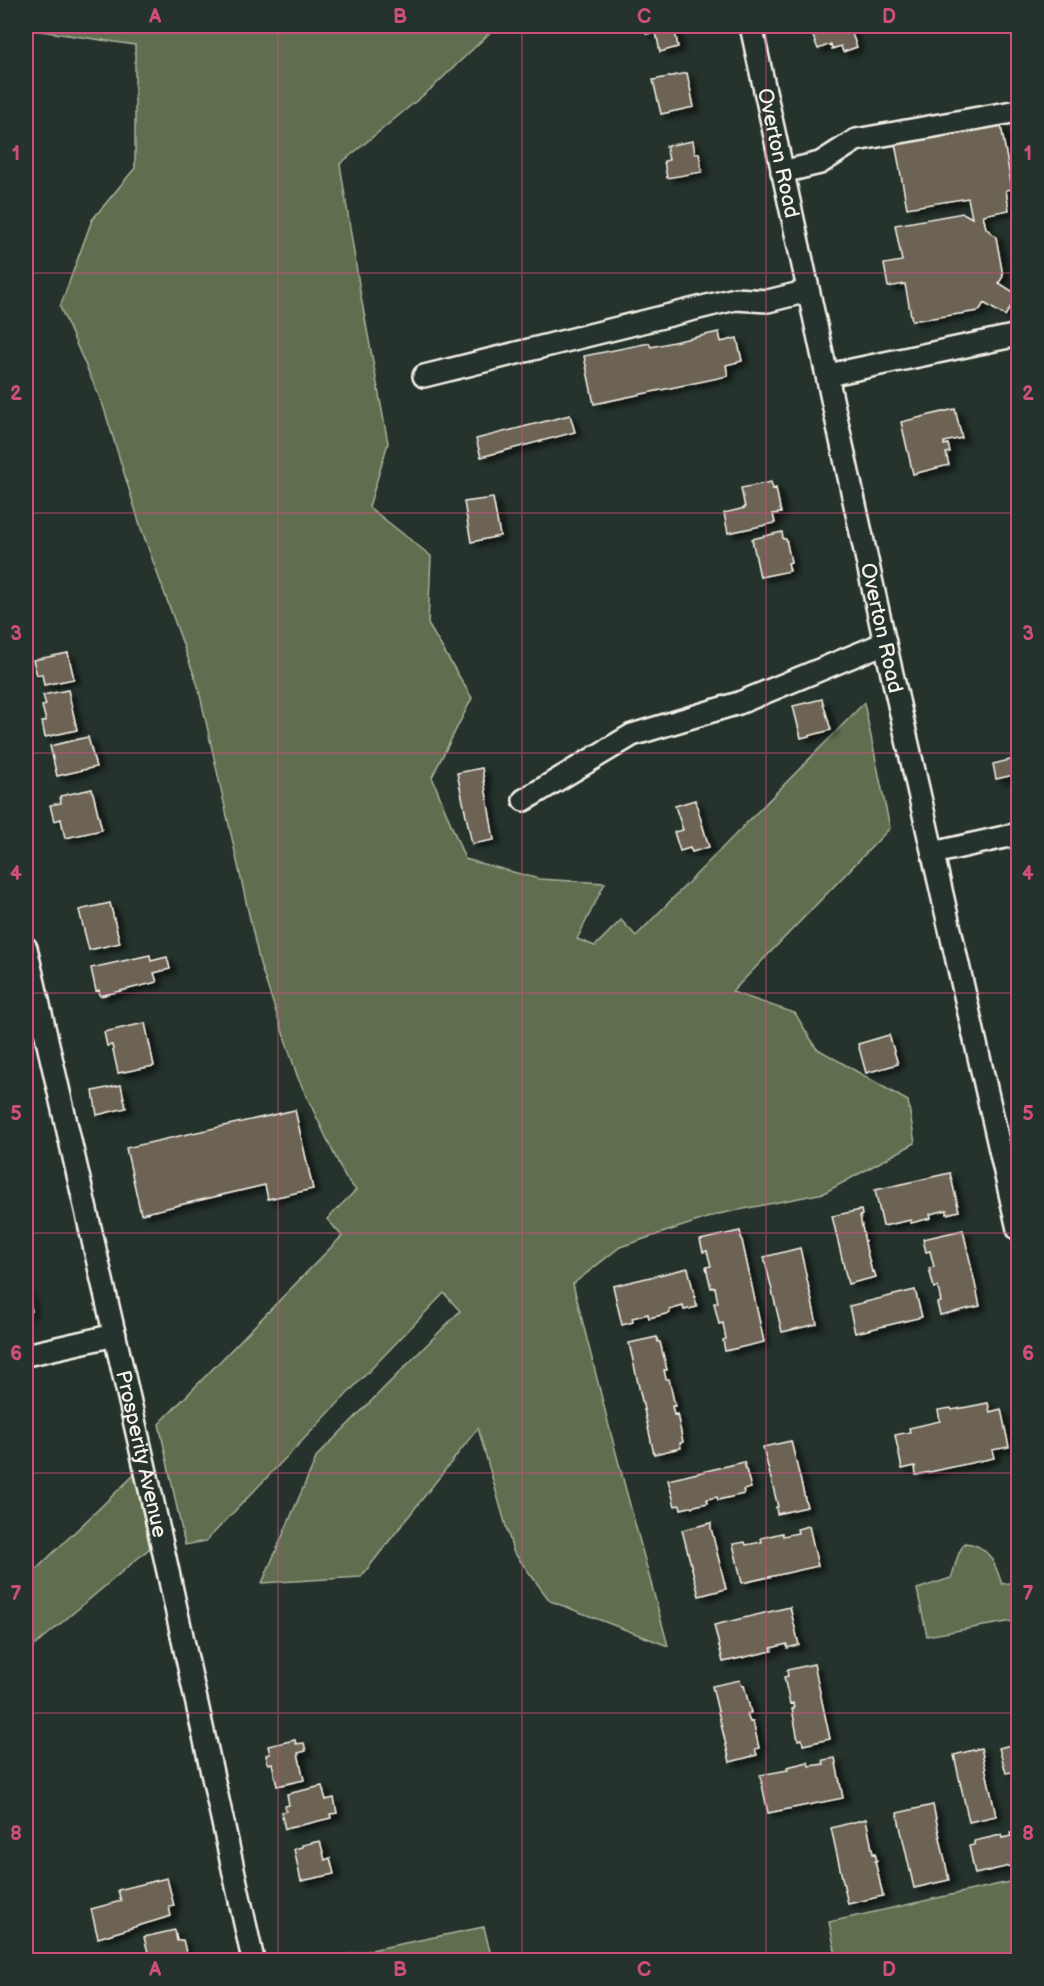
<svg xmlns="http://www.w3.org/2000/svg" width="1044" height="1986" font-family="'Balsamiq Sans',sans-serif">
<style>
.green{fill:#606e4f;stroke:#aab09c;stroke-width:1.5}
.building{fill:#6c6454;stroke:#f4f1e8;stroke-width:1.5;filter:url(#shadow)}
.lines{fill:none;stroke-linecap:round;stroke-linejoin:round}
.minor-casing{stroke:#f4f1e8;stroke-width:26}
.minor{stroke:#26332d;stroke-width:21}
.grid{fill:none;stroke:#ce4e7e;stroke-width:1.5;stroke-opacity:0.55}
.labels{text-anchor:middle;stroke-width:4.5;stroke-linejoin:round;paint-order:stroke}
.street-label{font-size:21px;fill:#f4f1e8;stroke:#26332d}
.neatline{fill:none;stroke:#ce4e7e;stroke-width:2}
.grid-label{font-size:20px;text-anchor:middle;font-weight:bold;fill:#ce4e7e}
</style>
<defs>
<filter id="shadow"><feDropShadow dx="6" dy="4" stdDeviation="3" flood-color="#0009"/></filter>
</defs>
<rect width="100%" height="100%" fill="#26332d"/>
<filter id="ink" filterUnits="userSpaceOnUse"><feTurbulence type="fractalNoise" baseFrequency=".0167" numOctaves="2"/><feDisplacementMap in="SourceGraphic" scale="12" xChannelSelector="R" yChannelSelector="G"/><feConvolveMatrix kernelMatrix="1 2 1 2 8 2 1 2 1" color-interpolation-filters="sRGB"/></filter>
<g filter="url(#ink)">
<!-- green -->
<path class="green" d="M27 26H497L432 88 340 164 361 297 388 443 369 507 431 556 428 624 472 698 432 777 465 859 539 879 605 883 577 939 595 946 621 920 636 936 864 703 890 828 732 992 795 1013 816 1048 908 1101 915 1143 824 1193 719 1214 620 1247 573 1284 612 1438 668 1646 550 1601 513 1551 478 1428 361 1577 262 1583 317 1456 460 1311 444 1293 206 1541 185 1545 159 1424 342 1236 327 1219 356 1190 345 1177 298 1078 260 964 198 686 141 528 103 405 60 307 92 220 135 168V45L34 30Z
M135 1474 150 1548 26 1653V1579Z
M965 1543C989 1545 995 1563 1002 1584L1018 1582V1620L927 1636 917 1589 951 1578C956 1566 956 1553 965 1543Z
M1018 1880V1960H837L829 1922Z
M484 1927 492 1960H322Z"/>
<!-- building -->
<path class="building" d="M644 26H674L678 47 660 52 656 32 646 34Z
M809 26H849L857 47 843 52 841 46 832 49 831 44 818 49Z
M687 73 694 107 661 114 653 80Z
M1001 125 1012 189 1006 190 1009 210 983 215 986 228 996 237 1003 276 999 283 1018 295 1005 316 984 303 979 311 912 321 905 284 888 287 884 264 902 261 895 225 963 213 972 218 968 198 907 208 895 143Z
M693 141 695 154 699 153 702 172 667 178 664 161 669 160 666 146Z
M719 332 721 342 737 338 742 361 726 365 728 376 594 404 584 356 649 343 651 347Z
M955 409 962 438 944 442V445L948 444 950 452 946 453 949 465 913 474 901 422Z
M570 415 575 432 481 457 476 439Z
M771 482 773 489 776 488 781 513 773 514 775 523 728 533 724 513 745 508 741 488Z
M493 498 500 536 471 542 464 502Z
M782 532 783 539H786L791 562 788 563 790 571 760 577 752 539Z
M68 653 74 679 44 685 42 674 37 675 33 660Z
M68 690 77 730 45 737 42 722 46 721 42 706 46 705 43 695Z
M822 699 831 730 801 738 793 706Z
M88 737 96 767 57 776 50 746Z
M1018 749V774L996 779 993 764 1018 758 1016 750Z
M482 768 494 840 472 844 457 773Z
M92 789 102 830 65 838 61 819 54 821 50 805 61 803 60 796Z
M695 800 709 847 692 852 690 848 680 851 674 832 683 830 675 806Z
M110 903 120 943 89 950 79 910Z
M150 955 151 961 167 957 170 969 154 973 157 982 100 996 99 990 96 991 91 968Z
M145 1023 154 1066 118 1073 112 1045 107 1046 104 1032Z
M889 1035 898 1064 866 1073 858 1044Z
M121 1085 126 1108 97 1115 93 1091Z
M295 1110 313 1189 268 1199 265 1185 141 1214 126 1148Z
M950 1173 959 1211 947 1214V1210L930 1214 931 1218 911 1223V1220L883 1226 875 1190Z
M861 1210 862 1215 860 1216 866 1248 872 1272 874 1271 876 1277 848 1284 832 1216Z
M963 1230 980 1306 940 1315 937 1303 941 1302 938 1287 934 1288 929 1268 934 1267 930 1251 926 1252 923 1239Z
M740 1231 764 1342 725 1351 723 1340 726 1339 723 1323 719 1324 714 1303H718L715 1287 711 1288 706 1267 711 1266 707 1251 703 1252 700 1240Z
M800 1248 817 1324 782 1332 764 1257Z
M688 1268 697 1307 684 1310 683 1306 669 1310 670 1313 649 1318 648 1314 632 1318 633 1322 622 1325 613 1286Z
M27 1290 32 1311 26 1313V1318V1291Z
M915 1290 922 1317 855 1333 849 1306Z
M657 1337 658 1342H660L667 1370H664L666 1379H669L675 1406H672L674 1415 677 1414 683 1442 680 1443 681 1448 654 1454 629 1343Z
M988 1403 990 1412 1001 1409 1009 1447 992 1450 994 1458 916 1475 915 1466 902 1469 895 1435 910 1432 909 1428 940 1421 938 1410 951 1408 952 1410Z
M791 1441 807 1507 777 1514 776 1507H778L763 1447Z
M744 1462 751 1488 743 1490 744 1494 718 1500 717 1497 707 1499 708 1503 681 1509 680 1505 675 1506 668 1480Z
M711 1523V1528L726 1589 699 1596 682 1530Z
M809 1526 818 1566 742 1583 733 1544 745 1542 746 1545 762 1542 761 1538 782 1533 783 1536 798 1533 797 1529Z
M790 1607 799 1645 787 1648V1644L771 1648 772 1651 723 1662 714 1625Z
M814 1664 830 1739 803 1745 802 1739 798 1740 792 1709H794L793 1703 790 1704 784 1677 788 1676 787 1670Z
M740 1680 742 1686 744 1685 751 1713 747 1714 750 1722 753 1721 759 1748 755 1749 757 1755 730 1762 712 1686Z
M295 1740 296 1744 304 1743 306 1751 298 1753 304 1780 277 1786 272 1763 268 1764 266 1755 270 1754 268 1746Z
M1018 1743V1773L1013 1774 1012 1772 1006 1773 999 1748Z
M981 1748 996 1816 969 1822 954 1755Z
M835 1758 843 1798 768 1813 760 1775 788 1770 787 1767 808 1762 809 1766 824 1764 823 1760Z
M322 1786 326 1800 334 1798 337 1813 330 1814 331 1818 285 1829 281 1812 286 1811 285 1806 289 1805 287 1794Z
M933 1805 949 1880 914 1888 897 1813Z
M866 1819 873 1854 875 1853 877 1861H875L883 1896 848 1904 831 1828Z
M1018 1831V1864L975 1874 969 1846 974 1845V1841L1001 1835 1002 1838 1011 1836 1010 1833Z
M320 1841 325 1860 330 1858 334 1874 301 1881 294 1849 302 1847V1845Z
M167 1878 174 1906 169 1907 171 1916 98 1938 91 1909 121 1901 118 1890Z
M175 1930 177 1941 183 1940 188 1960H150L144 1937Z"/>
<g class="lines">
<defs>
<g id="minor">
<path id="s1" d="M751 26 885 643 1018 1229"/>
<path d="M782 172 820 163 856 140 1018 111"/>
<path d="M828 375 1018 335"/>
<path d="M424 376 735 299 768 301 808 291"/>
<path d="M524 800 632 735 739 703 885 643"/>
<path d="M933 853 1018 834"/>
<path id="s2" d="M26 948 151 1494 253 1960"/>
<path d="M26 1355 115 1335"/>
</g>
</defs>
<!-- minor casing -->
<use href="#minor" class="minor-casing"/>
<!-- minor -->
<use href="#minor" class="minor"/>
</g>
</g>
<!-- grid -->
<path class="grid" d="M278 26V1960M522 26V1960M766 26V1960M26 273H1018M26 513H1018M26 753H1018M26 993H1018M26 1233H1018M26 1473H1018M26 1713H1018"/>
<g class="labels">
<!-- street labels -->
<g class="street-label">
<text dy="7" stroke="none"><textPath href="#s1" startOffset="130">Overton Road</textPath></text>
<text dy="7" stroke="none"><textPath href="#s1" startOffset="616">Overton Road</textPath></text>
<text dy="7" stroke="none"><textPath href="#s2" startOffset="519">Prosperity Avenue</textPath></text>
</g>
</g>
<!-- margin -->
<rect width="1044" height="1986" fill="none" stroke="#26332d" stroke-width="66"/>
<rect x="33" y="33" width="978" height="1920" class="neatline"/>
<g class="grid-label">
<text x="155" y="23">A</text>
<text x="400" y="23">B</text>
<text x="644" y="23">C</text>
<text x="889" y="23">D</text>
<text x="16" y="160">1</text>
<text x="1028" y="160">1</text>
<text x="16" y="400">2</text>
<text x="1028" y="400">2</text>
<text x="16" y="640">3</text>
<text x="1028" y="640">3</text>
<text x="16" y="880">4</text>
<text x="1028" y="880">4</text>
<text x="16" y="1120">5</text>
<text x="1028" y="1120">5</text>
<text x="16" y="1360">6</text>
<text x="1028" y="1360">6</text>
<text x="16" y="1600">7</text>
<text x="1028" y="1600">7</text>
<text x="16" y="1840">8</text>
<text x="1028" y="1840">8</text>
<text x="155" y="1976">A</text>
<text x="400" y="1976">B</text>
<text x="644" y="1976">C</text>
<text x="889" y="1976">D</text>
</g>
</svg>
